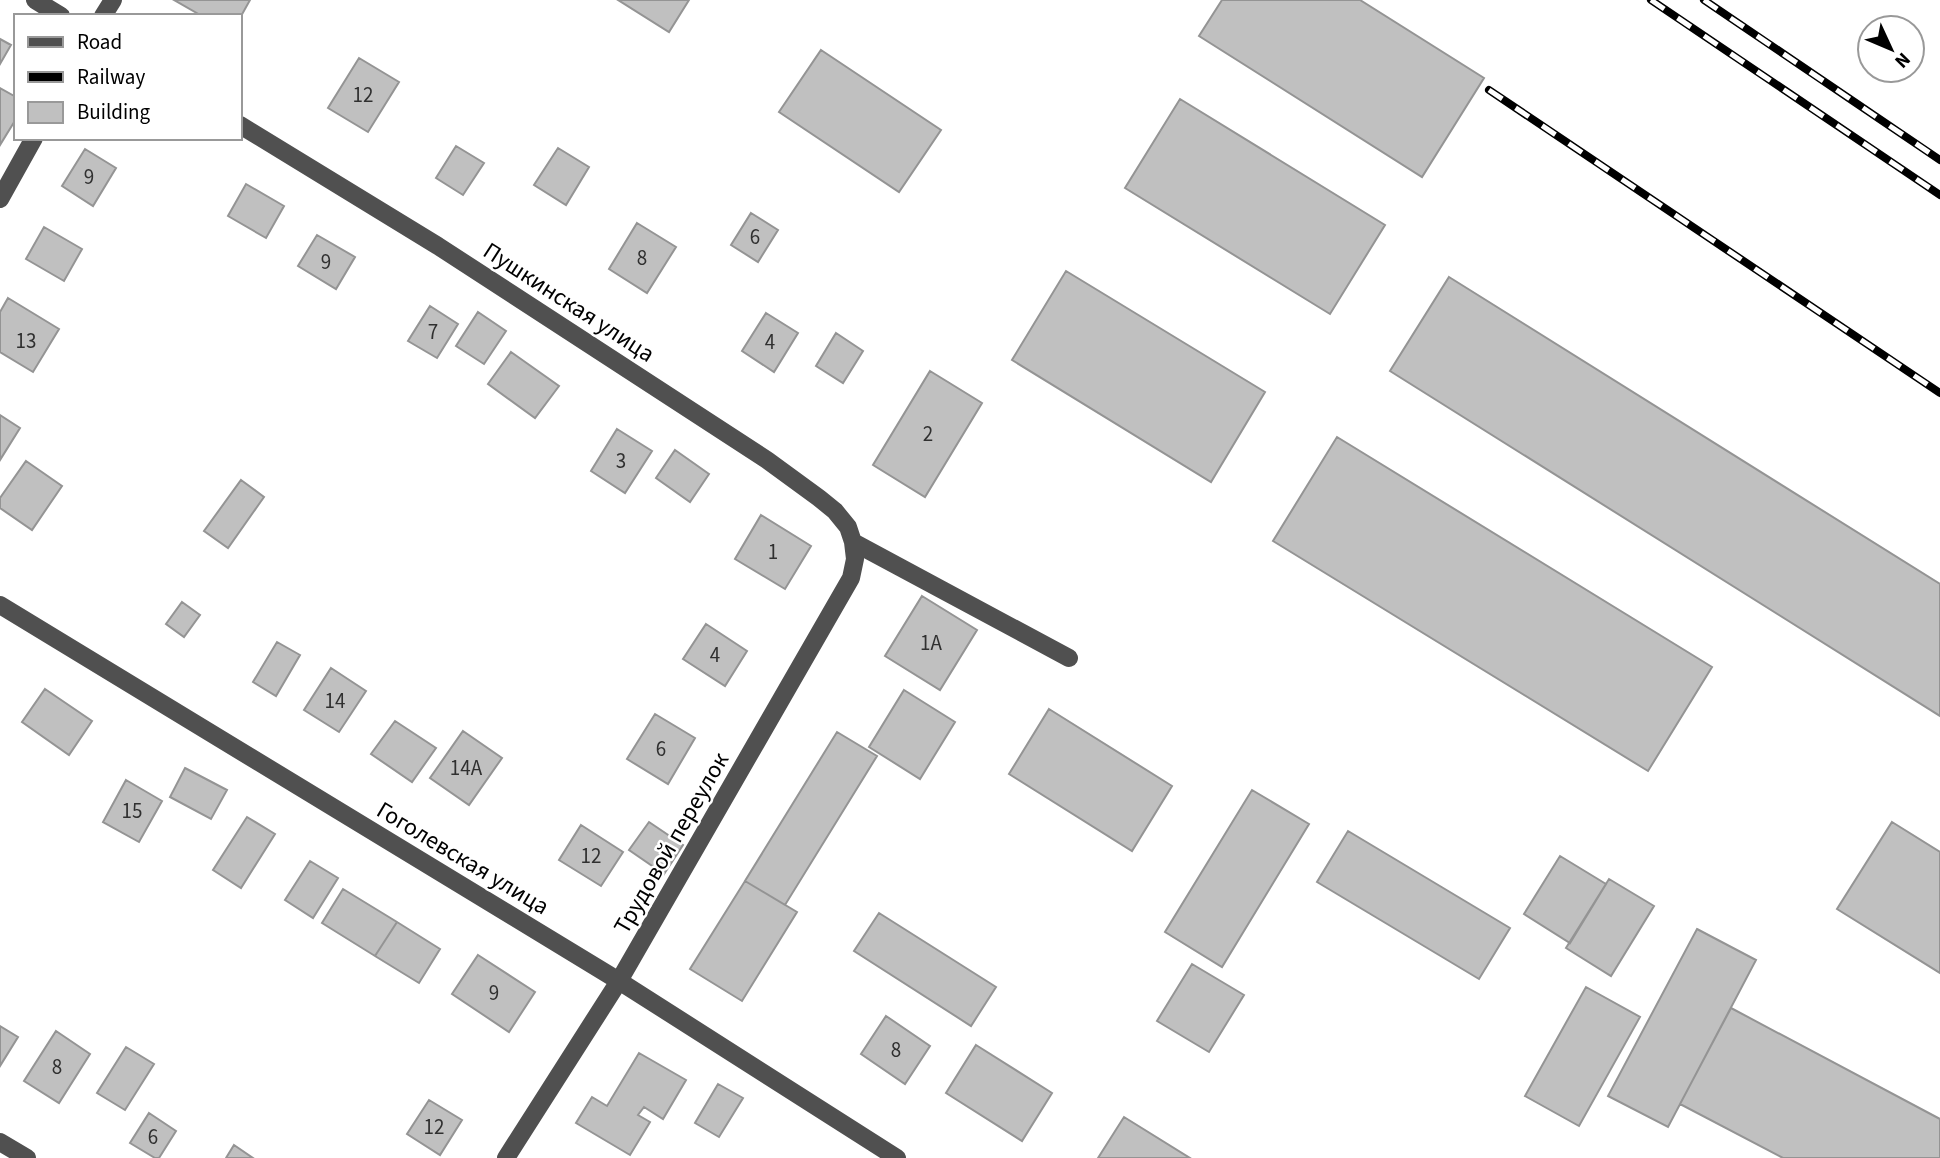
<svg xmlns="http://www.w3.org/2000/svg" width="1940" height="1158" font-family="'Source Sans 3',sans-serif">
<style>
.building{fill:#c0c0c0;stroke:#949494;stroke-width:2}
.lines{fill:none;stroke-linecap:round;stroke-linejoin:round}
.minor{stroke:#505050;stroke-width:18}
.rail-casing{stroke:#000;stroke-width:8}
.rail{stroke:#fff;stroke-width:5;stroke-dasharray:16;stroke-linecap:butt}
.labels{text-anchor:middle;stroke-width:5;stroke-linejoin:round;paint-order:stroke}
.number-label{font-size:21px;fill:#303030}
.street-label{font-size:24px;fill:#000;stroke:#fff}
</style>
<rect width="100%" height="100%" fill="#fff"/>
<!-- building -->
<path class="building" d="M174 0H250L240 18V16H202Z
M618 0H689L669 32Z
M1222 0H1360L1484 78 1422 177 1199 36Z
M0 39 11 45 0 64Z
M821 50 941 130 899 192 779 112Z
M359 58 399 82 368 132 328 108Z
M0 88 16 97V119L0 145Z
M1180 99 1385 225 1330 314 1125 188Z
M456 146 484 163 463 195 436 178Z
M558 148 589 167 566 205 534 185Z
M85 149 116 168 93 206 62 186Z
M246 184 284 206 266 238 228 216Z
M751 213 778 230 758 262 731 245Z
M637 223 676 247 647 293 609 269Z
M44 227 82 249 64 281 26 259Z
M317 235 355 257 336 289 298 266Z
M1066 271 1265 392 1211 482 1012 360Z
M1449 277 1940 584V716L1390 371Z
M8 298 59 329 33 372 0 352V312Z
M430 306 458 324 437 358 408 341Z
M478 312 506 331 484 364 456 346Z
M766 313 798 333 774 372 742 351Z
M836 333 863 351 843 383 816 366Z
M511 352 559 386 535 418 488 384Z
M930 371 982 403 925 497 873 465Z
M0 415 20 428 0 460Z
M617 429 652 451 625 493 591 471Z
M1337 437 1712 667 1648 771 1273 541Z
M675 450 709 474 690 502 656 478Z
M26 461 62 486 32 530 0 508V498Z
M241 480 264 497 228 548 204 531Z
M761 515 811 546 785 589 735 559Z
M922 596 977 630 940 690 885 656Z
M182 602 200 615 184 637 166 624Z
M706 624 747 651 725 686 683 659Z
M277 642 300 655 276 696 253 682Z
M331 668 366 691 339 732 304 710Z
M45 689 92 721 69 755 22 722Z
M904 690 955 722 920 779 869 747Z
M1049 709 1172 786 1132 851 1009 774Z
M655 714 695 738 668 784 627 759Z
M395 721 436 748 412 782 371 754Z
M463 731 502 758 469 805 430 778Z
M837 732 877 756 785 905 745 881Z
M185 768 227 790 211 819 170 797Z
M126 780 162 801 139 842 103 822Z
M1252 790 1309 824 1222 967 1165 932Z
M247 817 275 834 241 888 213 870Z
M649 822 683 845 664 874 629 850Z
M1892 822 1940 852V973L1837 909Z
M581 825 623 852 601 886 559 860Z
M1348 831 1510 928 1479 979 1317 882Z
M1560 856 1606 884 1570 943 1524 914Z
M310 861 338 878 313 918 285 900Z
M1609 879 1654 906 1611 976 1566 948Z
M745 881 797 912 742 1001 690 969Z
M343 889 397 922 375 956 322 923Z
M879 913 996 987 971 1026 854 951Z
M397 922 440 949 419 983 375 956Z
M1697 929 1756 960 1668 1127 1608 1096Z
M478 955 535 992 509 1032 452 994Z
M1192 964 1244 995 1209 1052 1157 1021Z
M1586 987 1640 1017 1579 1126 1525 1096Z
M1731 1008 1940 1119V1158H1783L1680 1104Z
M886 1016 930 1046 905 1084 861 1054Z
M0 1026 18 1037 0 1066Z
M56 1031 90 1054 59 1103 24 1081Z
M976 1045 1052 1093 1022 1141 946 1093Z
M126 1047 154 1064 125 1110 97 1093Z
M639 1053 686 1080 663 1119 644 1107 638 1115 650 1122 630 1155 576 1123 592 1097 607 1106Z
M718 1084 743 1098 719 1137 695 1123Z
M429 1100 462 1120 440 1155 407 1134Z
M149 1113 176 1131 159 1158H155L130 1143Z
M1124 1117 1190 1158H1098Z
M234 1145 253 1158H226Z"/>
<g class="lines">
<!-- minor -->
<path class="minor" d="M35 0 61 16
M103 16 113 0
M240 125 438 246 767 460 819 498 835 511 848 527 853 542 855 559 851 578 619 981 506 1158
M0 199 34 138
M853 542 1069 658
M0 605 619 981 897 1158
M0 1142 27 1158"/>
<defs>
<path id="rail" d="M1651 0 1940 195
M1704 0 1940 160
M1489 90 1940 393"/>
</defs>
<!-- rail casing -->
<use href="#rail" class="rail-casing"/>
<!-- rail -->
<use href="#rail" class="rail"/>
</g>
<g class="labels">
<!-- number labels -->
<g class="number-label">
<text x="363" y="102">12</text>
<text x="89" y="184">9</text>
<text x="755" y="244">6</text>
<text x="642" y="265">8</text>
<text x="326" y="269">9</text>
<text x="433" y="339">7</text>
<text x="26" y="348">13</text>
<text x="770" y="349">4</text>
<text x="928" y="441">2</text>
<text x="621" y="468">3</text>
<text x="773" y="559">1</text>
<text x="931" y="650">1А</text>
<text x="715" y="662">4</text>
<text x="335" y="708">14</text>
<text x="661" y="756">6</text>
<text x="466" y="775">14А</text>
<text x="132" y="818">15</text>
<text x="591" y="863">12</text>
<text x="494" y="1000">9</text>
<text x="896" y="1057">8</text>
<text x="57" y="1074">8</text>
<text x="434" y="1134">12</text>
<text x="153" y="1144">6</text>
</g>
<!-- street labels -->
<g class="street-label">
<text transform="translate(569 302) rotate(33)" y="8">Пушкинская улица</text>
<text transform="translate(671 843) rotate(-60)" y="8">Трудовой переулок</text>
<text transform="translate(463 858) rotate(31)" y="8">Гоголевская улица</text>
</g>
</g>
<!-- legend -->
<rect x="14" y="14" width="228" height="126" fill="#ffffff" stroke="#999999" stroke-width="2"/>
<rect x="28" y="37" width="35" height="10" fill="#505050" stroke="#999999" stroke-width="2"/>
<text x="77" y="49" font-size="21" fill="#000000">Road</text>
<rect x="28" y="72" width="35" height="10" fill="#000000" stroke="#999999" stroke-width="2"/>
<text x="77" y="84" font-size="21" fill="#000000">Railway</text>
<rect x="28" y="102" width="35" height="21" fill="#c0c0c0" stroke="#999999" stroke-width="2"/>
<text x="77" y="119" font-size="21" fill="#000000">Building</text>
<!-- north arrow -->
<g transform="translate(1891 49) rotate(134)"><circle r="33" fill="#ffffff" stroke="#999999" stroke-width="2"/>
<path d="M0-5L12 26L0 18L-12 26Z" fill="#000000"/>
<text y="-10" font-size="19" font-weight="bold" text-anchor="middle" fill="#000000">N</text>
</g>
</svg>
